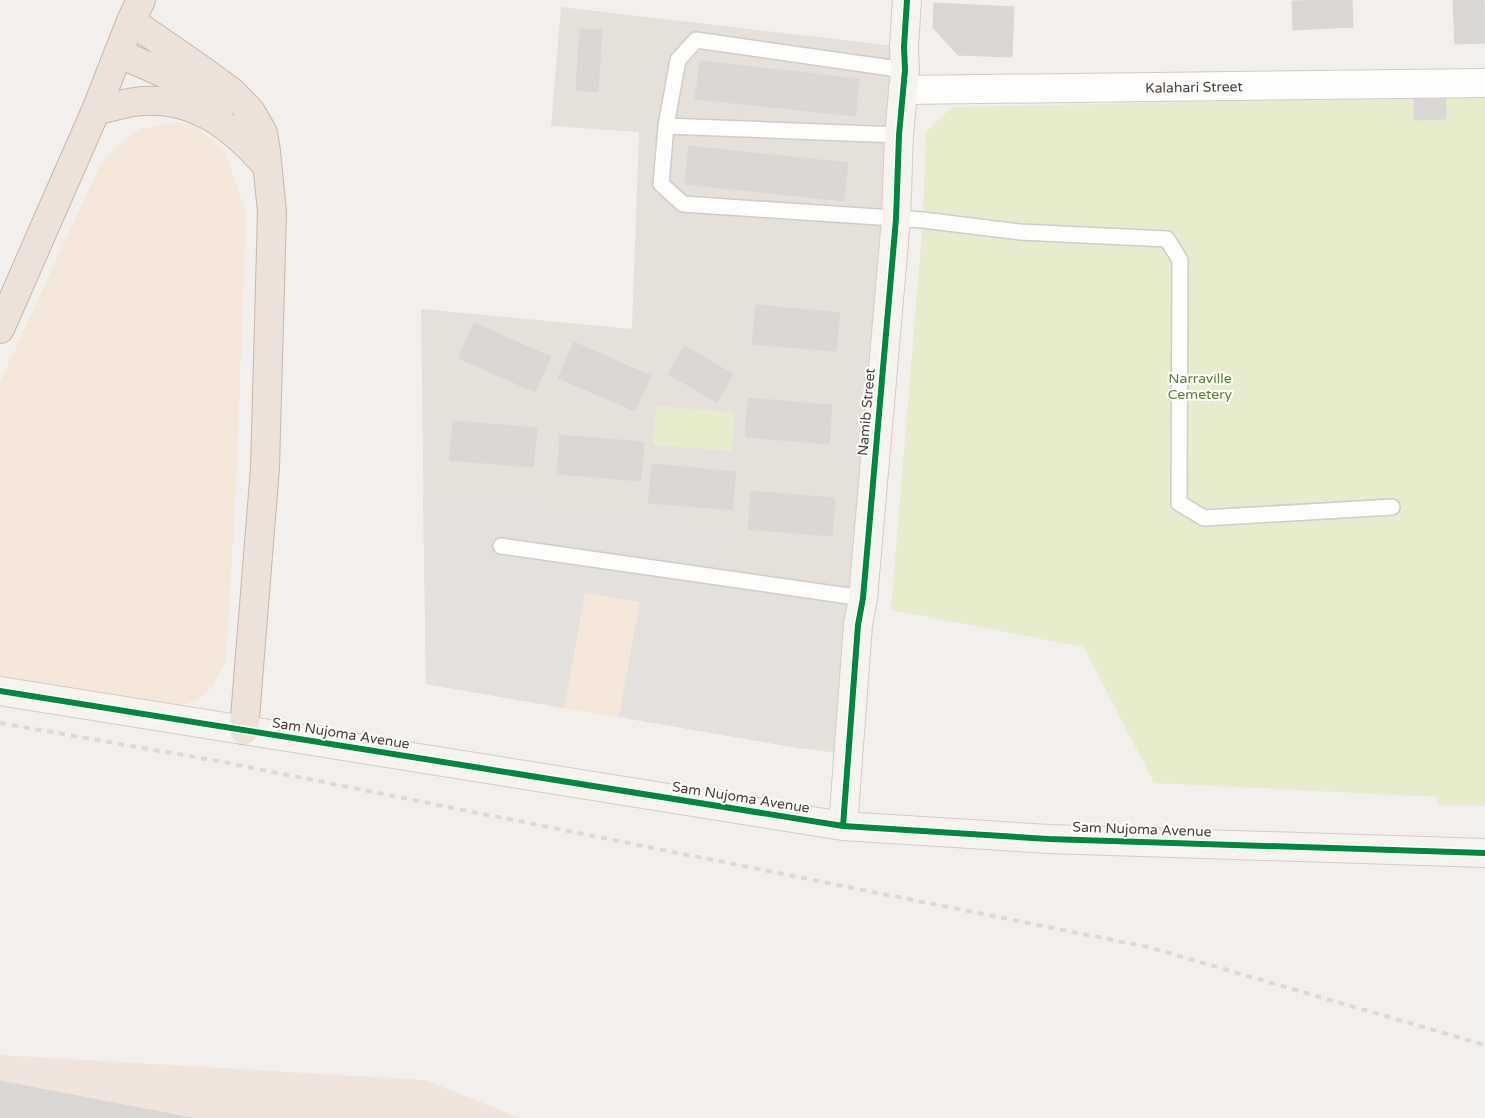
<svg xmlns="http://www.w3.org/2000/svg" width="1485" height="1118" font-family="'Varela Round',sans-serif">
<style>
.residential{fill:#e6e0da}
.commercial{fill:#f1e4dd}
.green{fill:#e7eccd}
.sand{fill:#f5e8d8}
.parking{fill:#e4e0de}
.building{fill:#dad6d4;stroke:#dbd6d2}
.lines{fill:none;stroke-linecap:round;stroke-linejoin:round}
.lane-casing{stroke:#cfcbc9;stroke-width:18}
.street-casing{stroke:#cfcbc9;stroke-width:30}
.secondary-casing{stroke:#d3ccc5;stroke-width:30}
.highway-casing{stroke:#cab5a8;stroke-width:30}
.lane{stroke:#fdfdfc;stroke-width:15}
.street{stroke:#fdfdfc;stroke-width:28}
.secondary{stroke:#f7f4f0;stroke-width:28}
.highway{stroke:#ede2da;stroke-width:28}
.rail{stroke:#dadad9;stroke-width:4;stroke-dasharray:6 6;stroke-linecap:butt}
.cycleway-casing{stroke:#fff;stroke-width:9}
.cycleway{stroke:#00873e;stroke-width:6}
.labels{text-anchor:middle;stroke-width:4;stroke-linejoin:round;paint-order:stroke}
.street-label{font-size:14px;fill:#493e38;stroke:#fff}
.park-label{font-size:14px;fill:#5d7c2a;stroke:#fff}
</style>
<rect width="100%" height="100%" fill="#f2efed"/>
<!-- residential -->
<path class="residential" d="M561 7 904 47 847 754 799 748 426 684 421 309 632 329 639 132 551 126Z"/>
<!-- commercial -->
<path class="commercial" d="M0 1055 425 1080 520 1118H0Z"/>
<!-- green -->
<path class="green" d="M1468 96H1485V806L1437 805V797L1154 783 1084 647 891 610 923 220 926 132 952 107Z
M656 406 735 412 732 451 653 445Z"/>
<!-- sand -->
<path class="sand" d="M177 122 192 124 225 151 246 212 237 465 226 661 212 687 203 696 187 704 148 707 0 682V382L100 165 113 149 140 129Z
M585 592 640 602 619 717 564 708Z"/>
<!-- parking -->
<path class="parking" d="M423 494 726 527 719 586 826 603 835 613 827 738 799 748 619 717 640 602 585 592 564 708 426 684Z"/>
<!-- building -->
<path class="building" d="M1352 0 1353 27 1293 30 1292 1Z
M1453 0H1484L1485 43 1455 44Z
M934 3 1014 7 1012 57 958 55 933 28Z
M580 29 602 30 598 92 576 90Z
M700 61 859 79 855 116 695 99Z
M1446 97V119L1414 120V98Z
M689 146 848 163 844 201 685 184Z
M756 305 840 313 836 351 752 344Z
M474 323 551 357 535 392 458 358Z
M574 342 651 376 635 411 558 378Z
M684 346 733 374 717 402 668 374Z
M748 398 832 405 829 444 745 437Z
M453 421 537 428 533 467 449 460Z
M560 435 644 442 641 481 557 474Z
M652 464 736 472 732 510 648 503Z
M751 491 835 498 832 536 748 529Z
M0 1081 192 1118H0Z"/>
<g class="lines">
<defs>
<path id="lane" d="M905 70 696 40 678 60 666 126 661 184 683 204 923 220 1020 232 1167 239 1180 260 1179 503 1204 518 1392 507
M666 126 899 135
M501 546 863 598"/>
<path id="street" d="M903 90 1485 83"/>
<path id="secondary" d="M0 691 843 826 1049 839 1485 853
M843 826 858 625 863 598 896 219 899 135 905 70 904 47 907 0"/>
<path id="highway" d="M131 21 202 70 233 93 251 112 263 133 266 151 272 212 265 468 244 730
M118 53 195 87 220 106
M96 110C108 108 121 104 134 102 192 94 231 125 267 166
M0 329 96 110 131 21 141 0"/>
</defs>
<!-- lane casing -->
<use href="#lane" class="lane-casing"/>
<!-- street casing -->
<use href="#street" class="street-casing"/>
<!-- secondary casing -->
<use href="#secondary" class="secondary-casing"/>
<!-- highway casing -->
<use href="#highway" class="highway-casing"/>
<!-- lane -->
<use href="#lane" class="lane"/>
<!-- street -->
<use href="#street" class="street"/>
<!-- secondary -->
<use href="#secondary" class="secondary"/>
<!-- highway -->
<use href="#highway" class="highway"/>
<!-- rail -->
<path class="rail" d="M0 723 223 762 1148 947 1485 1045"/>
<defs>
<path id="cycleway" d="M0 691 843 826 1049 839 1485 853
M843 826 858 625 863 598 896 219 899 135 905 70 904 47 907 0"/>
</defs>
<!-- cycleway casing -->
<use href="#cycleway" class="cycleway-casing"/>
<!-- cycleway -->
<use href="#cycleway" class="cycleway"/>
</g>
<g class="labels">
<!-- street labels -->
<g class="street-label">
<text transform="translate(1194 87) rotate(-1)" y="5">Kalahari Street</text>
<text transform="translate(866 412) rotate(-85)" y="5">Namib Street</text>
<text transform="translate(341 733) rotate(9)" y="5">Sam Nujoma Avenue</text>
<text transform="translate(741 797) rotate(9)" y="5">Sam Nujoma Avenue</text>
<text transform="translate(1142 829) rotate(2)" y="5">Sam Nujoma Avenue</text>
</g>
<!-- park labels -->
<g class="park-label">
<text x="1200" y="383">Narraville<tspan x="1200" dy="16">Cemetery</tspan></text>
</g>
</g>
</svg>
